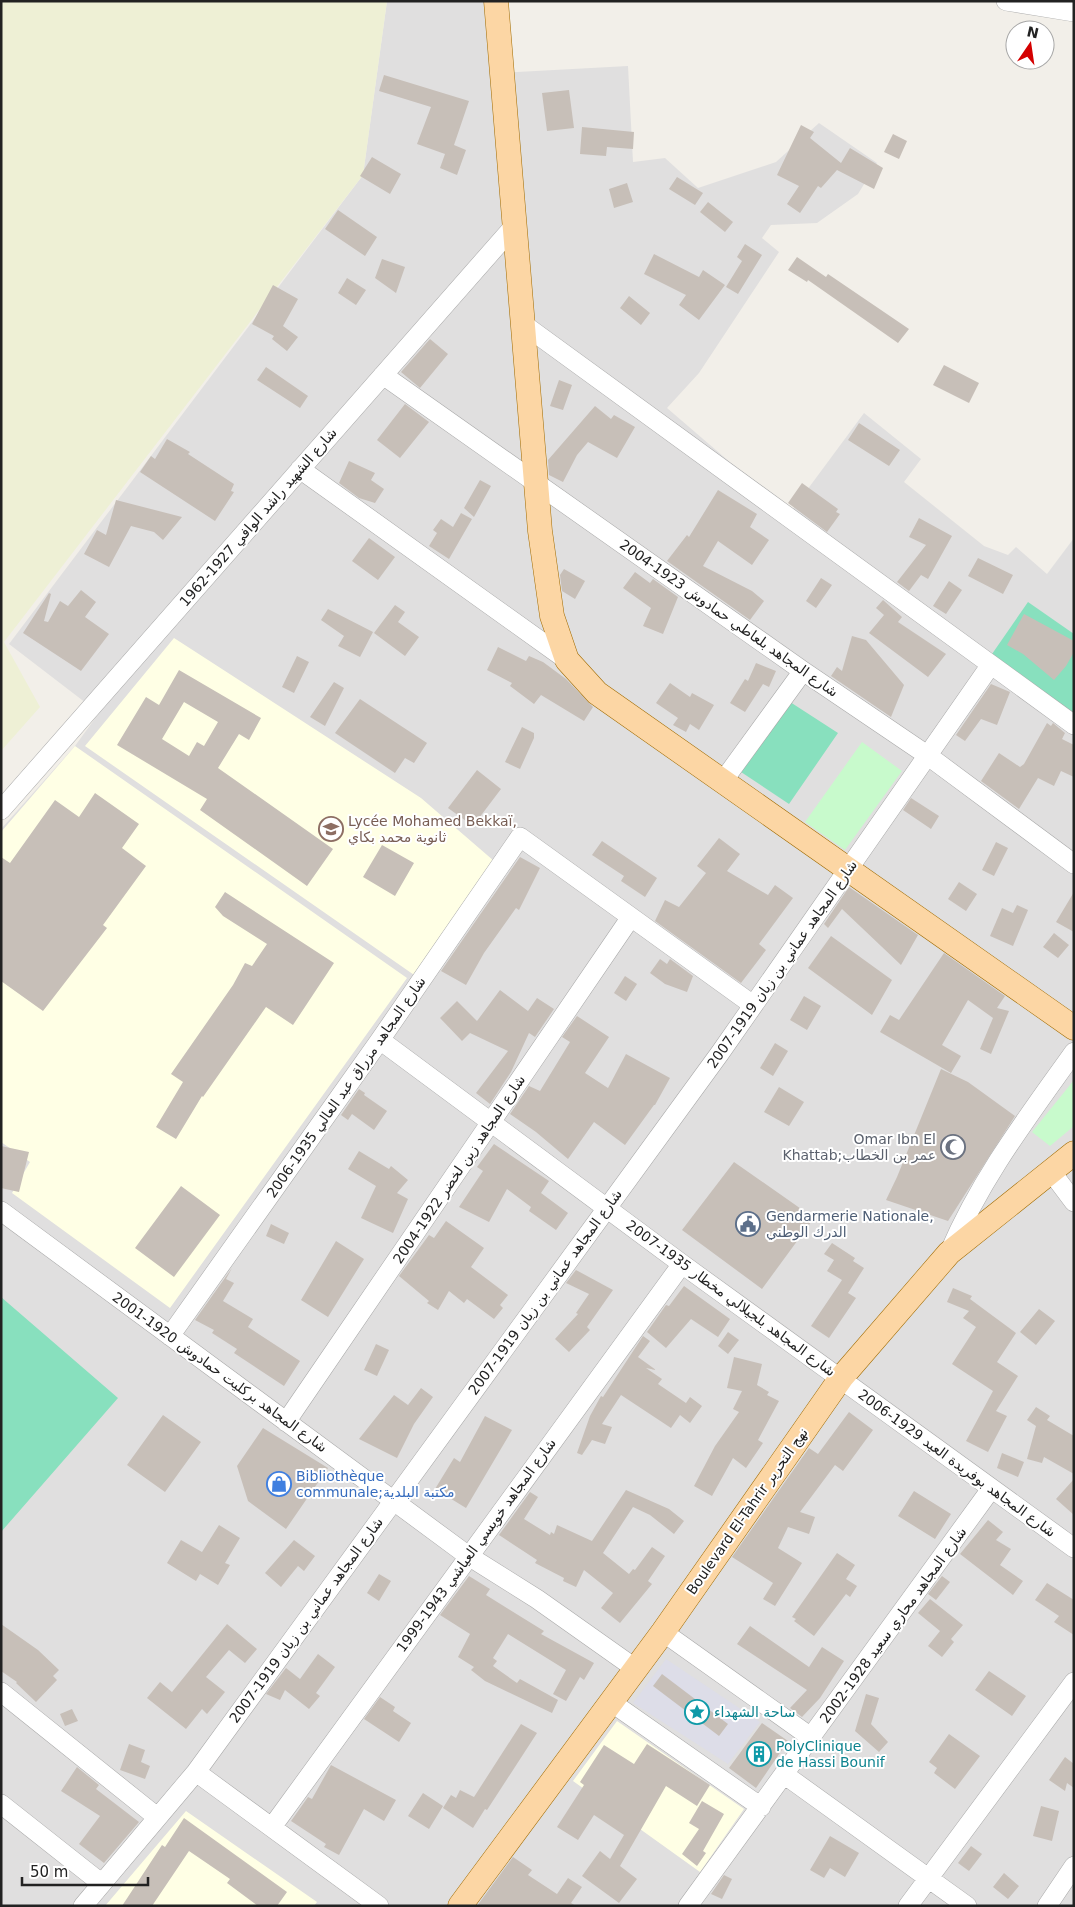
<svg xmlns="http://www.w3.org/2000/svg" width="1075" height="1907" font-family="'DejaVu Sans',Vazirmatn,sans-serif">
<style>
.residential{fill:#e0dfdf}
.education{fill:#ffffe5}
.farmland{fill:#eef0d5}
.park{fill:#c8facc}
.pitch{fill:#88e0be}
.plaza{fill:#dddde8}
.building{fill:#c7bfb8;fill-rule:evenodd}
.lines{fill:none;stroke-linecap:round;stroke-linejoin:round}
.minor-casing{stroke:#a9a9a9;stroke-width:20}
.major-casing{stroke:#a06b00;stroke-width:25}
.minor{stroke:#fff;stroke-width:19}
.major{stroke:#fcd6a4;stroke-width:24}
.labels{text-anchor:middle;stroke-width:4;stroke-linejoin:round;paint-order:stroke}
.street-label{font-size:14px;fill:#222;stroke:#fff}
.education-label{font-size:14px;fill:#785e54;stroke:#fff;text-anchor:start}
.worship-label{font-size:14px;fill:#5b616d;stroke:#fff;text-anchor:end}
.service-label{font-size:14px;fill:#4e5e75;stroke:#fff;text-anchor:start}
.shop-label{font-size:14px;fill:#366cbe;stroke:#fff;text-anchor:start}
.culture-label{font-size:14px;fill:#0d838f;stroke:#fff;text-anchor:start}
</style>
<rect width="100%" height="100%" fill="#f2efe9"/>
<!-- residential -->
<path class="residential" d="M387 1H490L497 73 628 66 633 162 665 158 698 188 776 162 819 123 877 163 858 194 817 223 771 225 762 238 779 252 699 373 667 408 731 463 793 509 864 413 921 459 904 482 984 546 1008 555 1016 547 1047 574 1074 538V1906H1V829L75 746 99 713 9 644 363 175Z"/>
<!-- education -->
<path class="education" d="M174 638 421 798 494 861 417 977 85 746Z
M75 746 407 978 170 1308 12 1193 30 1162 1 1142V832Z
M617 1721 744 1809 700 1872 573 1781Z
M186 1811 317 1902 314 1906H105Z"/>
<!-- farmland -->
<path class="farmland" d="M1 1H387L363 175 4 642 40 707 1 751Z"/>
<!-- park -->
<path class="park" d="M862 742 902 771 845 850 805 822Z
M1074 1080V1126L1050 1146 1032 1132Z"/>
<!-- pitch -->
<path class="pitch" d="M1028 602 1074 634V716L992 654Z
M787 700 838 733 789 804 738 770Z
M1 1297 118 1398 1 1532Z"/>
<!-- plaza -->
<path class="plaza" d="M666 1659 760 1722 728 1764 633 1703Z"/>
<!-- building -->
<path class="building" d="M384 75 469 101 454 145 466 150 457 175 440 168 445 154 417 144 431 107 379 91Z
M569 90 574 128 547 131 542 93Z
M801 125 814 132 810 138 841 163 850 148 883 168 874 189 837 170 821 188 818 186 800 213 787 204 799 186 777 175Z
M582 127 634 132 633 149 607 147 606 156 580 154Z
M893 134 907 141 899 159 884 152Z
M372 157 401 174 390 194 360 176Z
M677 177 703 193 695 205 669 189Z
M627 183 633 202 614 208 609 189Z
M708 202 733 222 725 232 700 212Z
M338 210 377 237 365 256 325 229Z
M745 244 762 255 738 294 726 287 742 261 737 257Z
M654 254 699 277 703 270 725 285 699 320 679 305 686 295 644 274Z
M797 257 826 277 828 274 909 329 898 343 808 280 807 282 788 270Z
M382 259 405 267 396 293 375 278Z
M347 278 366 290 356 305 338 293Z
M273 285 298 299 283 326 298 337 287 351 272 339 274 336 252 324Z
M629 296 650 313 641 325 620 308Z
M430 339 448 354 420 388 401 372Z
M944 365 979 383 969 403 933 385Z
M266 367 308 396 300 408 257 380Z
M559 380 572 385 563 410 550 406Z
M405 404 429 422 400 458 377 440Z
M595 406 611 419 614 415 635 427 617 458 588 442 577 455 563 482 549 475 548 460Z
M859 423 900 450 889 466 848 440Z
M167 439 190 452 188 454 234 484 231 491 234 492 215 521 140 472 151 456 155 459Z
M349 461 375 473 371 480 384 489 375 503 359 498 339 483Z
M480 480 491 486 474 517 464 508Z
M802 483 838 509 836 512 840 514 827 532 788 503Z
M718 490 757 514 750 527 769 540 752 565 718 541 703 566 752 591 764 601 750 620 667 561 687 535 689 537Z
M116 500 182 517 163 540 154 532 131 526 109 567 84 554 97 530 106 535Z
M461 513 472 519 449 559 429 546 437 533 433 530 441 519 453 527Z
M919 518 952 536 928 579 921 575 909 591 897 582 926 545 909 537Z
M369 538 395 557 378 580 352 561Z
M978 558 1013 575 1003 594 968 576Z
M564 569 585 581 575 599 562 591 560 575Z
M635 572 650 583 653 579 678 597 663 634 643 626 651 608 623 588Z
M821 578 832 585 816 608 806 601Z
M949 581 962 590 946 614 933 606Z
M81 590 96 602 85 617 109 634 81 671 23 633 49 593 51 594 44 621 48 622 60 601 68 606Z
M883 600 902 617 898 622 946 654 928 677 869 633 884 615 876 608Z
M395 605 405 612 398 622 419 637 405 656 374 633Z
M328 609 373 632 360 657 338 646 344 636 321 620Z
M1024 614 1074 641V652L1066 666 1054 680 1023 654 1007 645Z
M852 636 866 640 904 685 891 717 831 676 837 667 842 671Z
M498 647 526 661 529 656 543 662 566 679 593 707 584 721 541 695 534 704 510 686 512 683 487 670Z
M297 656 309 662 294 693 282 687Z
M756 663 776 671 769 687 763 684 745 712 730 703 745 679 748 681Z
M179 670 261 718 249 740 239 734 218 768 333 849 307 886 200 810 207 799 117 745 146 697 159 705ZM184 702 218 722 204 746 197 742 189 756 162 739Z
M334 682 344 688 325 726 310 717Z
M670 683 690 697 692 693 714 705 699 730 690 724 686 732 673 725 678 718 656 703Z
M991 684 1010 692 997 725 981 719 965 741 956 735Z
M360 699 427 743 414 763 405 758 395 773 335 733Z
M1047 723 1051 726 1053 723 1065 733 1062 739 1074 745V777L1061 771 1054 786 1038 778 1019 809 981 781 999 753 1020 767 1024 764Z
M522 727 534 733V738L520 769 505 762Z
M477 770 501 789 473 826 448 808Z
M95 793 139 824 122 848 146 866 103 925 107 928 43 1011 1 981V857L10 863 55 800 79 817Z
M911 798 939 816 931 829 903 810Z
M719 838 740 854 727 871 768 895 775 885 793 898 759 944 766 950 741 983 655 921 665 900 679 907 706 873 697 866Z
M602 841 657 878 645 897 621 881 624 876 592 855Z
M996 842 1008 848 994 876 982 870Z
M382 845 414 863 395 896 363 877Z
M520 857 540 868 519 910 516 908 484 953 466 985 441 971Z
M959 882 977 894 966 911 948 899Z
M849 887 918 935 901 965 842 909 828 928 824 924Z
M225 892 334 963 293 1025 266 1007 203 1097 202 1096 176 1139 156 1127 183 1082 171 1074 233 985 245 963 252 966 267 944 223 916 215 907Z
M1074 892V932L1056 922Z
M1017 905 1028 910 1013 946 990 936 1002 908 1013 913Z
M1054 933 1069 945 1058 958 1043 947Z
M831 936 892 980 872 1015 808 968Z
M944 953 1005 996 997 1008 1009 1011 991 1054 980 1049 993 1018 968 1000 942 1045 961 1056 951 1073 880 1032 890 1015 899 1020Z
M660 959 667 964 670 959 693 976 687 992 665 984 650 973Z
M625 976 637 984 626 1001 614 993Z
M500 990 528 1011 537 998 554 1009 535 1037 529 1033 511 1072 490 1104 476 1093 508 1051 470 1033 462 1041 440 1018 457 1001 477 1021Z
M804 996 821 1006 807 1030 790 1020Z
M577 1016 609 1037 585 1073 608 1088 626 1054 670 1078 655 1105H654L625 1145 594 1122 568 1159 536 1132 510 1114 529 1086 540 1091 570 1042 562 1037Z
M775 1043 788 1051 773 1076 760 1068Z
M941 1069 968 1082 1015 1116 948 1221 886 1200 897 1177Z
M779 1087 804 1102 789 1126 764 1112Z
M359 1089 365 1093 364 1095 387 1111 374 1130 352 1114 348 1120 341 1115Z
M494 1144 549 1181 541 1193 568 1213 556 1230 529 1211 531 1207 507 1189 489 1222 459 1207 483 1171 477 1167Z
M1 1146 29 1152 19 1192 1 1188Z
M359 1151 389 1169 391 1166 408 1180 397 1193 408 1199 393 1233 361 1218 376 1186 348 1169Z
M734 1162 814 1218 762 1289 682 1230Z
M181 1186 220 1215 174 1277 135 1248Z
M446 1221 484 1248 471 1267 508 1295 500 1305 503 1308 494 1319 467 1299 464 1303 449 1291 438 1310 427 1303 429 1301 399 1276 429 1235 434 1238Z
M271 1224 289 1233 284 1244 266 1236Z
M336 1241 364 1259 328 1317 301 1300Z
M832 1243 855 1258 853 1261 864 1268 848 1293 856 1298 829 1338 811 1326 842 1280 827 1271 834 1260 824 1254Z
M232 1268 226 1279 234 1283 223 1301 253 1319 248 1327 300 1361 284 1386 234 1353 237 1349 212 1333 214 1330 195 1320Z
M576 1270 613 1290 587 1327 590 1330 569 1352 555 1339 578 1314 576 1313 589 1294 566 1283Z
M684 1286 730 1319 718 1337 691 1319 666 1348 647 1332 666 1305 669 1306Z
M953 1288 972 1296 970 1299 1016 1333 997 1362 1018 1376 996 1411 1007 1416 988 1452 966 1441 993 1391 952 1364 976 1327 963 1318 969 1311 947 1302Z
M1039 1309 1055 1321 1036 1345 1020 1332Z
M728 1332 739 1340 728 1354 718 1346Z
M643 1336 650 1341 638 1357 656 1370 646 1368 662 1379 658 1384 686 1403 690 1397 702 1406 690 1423 680 1415 671 1428 621 1395 602 1424 612 1427 605 1444 592 1440 582 1455 577 1453 590 1416 601 1396 603 1397Z
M376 1344 389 1350 377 1376 364 1370Z
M734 1357 762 1364 757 1385 769 1392 767 1395 779 1401 758 1440 763 1443 746 1468 733 1458 712 1496 694 1486 715 1446 739 1412 733 1409 742 1391 727 1388Z
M421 1388 433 1397 414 1424 397 1458 359 1439 394 1395 408 1405Z
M1036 1407 1050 1416 1047 1420 1074 1436V1474L1044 1457 1042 1463 1027 1459 1036 1426 1027 1420Z
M849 1412 873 1430 843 1471 835 1465 800 1512 815 1517 809 1534 788 1527 778 1548 802 1563 775 1606 763 1599 773 1583 732 1557 809 1448 818 1454Z
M163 1415 201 1442 165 1492 127 1465Z
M485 1416 512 1430 466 1508 435 1489 454 1458 460 1462Z
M263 1428 328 1468 286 1529 248 1501 237 1466Z
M1002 1453 1024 1462 1018 1477 997 1468Z
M1074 1479V1515L1056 1499Z
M626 1490 669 1509 684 1521 674 1534 650 1515 633 1507 603 1553 629 1574 633 1569 635 1570 652 1547 665 1556 648 1581 652 1584 620 1623 601 1608 613 1593 584 1570 576 1587 563 1581 564 1578 535 1563 537 1560 499 1535 530 1492 538 1497 524 1519 550 1535 551 1532 554 1534 557 1525 592 1541Z
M914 1491 951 1514 935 1539 898 1516Z
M988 1520 1003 1532 996 1540 1011 1549 1000 1565 1023 1581 1013 1595 960 1554Z
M219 1525 240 1538 225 1563 230 1565 218 1585 200 1574 196 1581 167 1563 181 1540 202 1552Z
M294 1540 315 1556 304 1571 298 1566 281 1587 265 1573Z
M837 1553 855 1565 846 1579 857 1586 850 1597 846 1594 814 1636 794 1621 796 1619 792 1617Z
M379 1574 391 1581 379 1601 367 1593Z
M469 1576 490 1589 486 1595 544 1631 541 1634 594 1663 584 1680 580 1677 566 1701 553 1694 566 1670 508 1634 493 1658 497 1661 493 1666 517 1683 520 1679 558 1700 552 1713 485 1681 471 1670 474 1667 458 1657 470 1634 440 1615Z
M942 1576 950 1582 936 1600 928 1594Z
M1047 1583 1074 1600V1635L1054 1622 1059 1616 1035 1600Z
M930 1599 963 1625 951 1639 954 1642 942 1657 928 1646 940 1631 918 1613Z
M1 1624 38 1650 59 1670 53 1676 57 1680 36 1702 16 1683 17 1682 1 1671Z
M227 1624 257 1649 245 1663 229 1650 206 1677 225 1692 207 1714 202 1709 186 1729 147 1698 160 1682 172 1692Z
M750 1626 809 1667 822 1647 844 1661 820 1698 802 1717 790 1708 807 1690 737 1644Z
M318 1654 335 1667 316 1693 320 1696 309 1709 285 1690 280 1700 266 1694 286 1668 300 1679Z
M989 1671 1026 1696 1012 1716 975 1690Z
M662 1674 728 1724 719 1736 653 1686Z
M866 1694 879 1698 871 1724 888 1742 879 1752 855 1731Z
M380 1697 395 1707 393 1711 411 1723 399 1742 364 1719Z
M72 1709 78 1721 65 1726 60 1714Z
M762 1723 788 1741 756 1788 729 1768Z
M521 1724 537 1733 487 1810 485 1809 473 1828 443 1808 451 1795 456 1798 460 1790 474 1797Z
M949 1734 980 1756 955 1789 934 1773 937 1768 929 1762Z
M129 1744 145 1750 141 1762 150 1766 145 1779 120 1770Z
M647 1744 710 1785 697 1806 666 1786 620 1866 637 1879 619 1903 582 1876 600 1851 610 1859 624 1835 594 1815 578 1840 557 1827 584 1785 580 1782 604 1745 634 1764Z
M1065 1757 1074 1764V1788L1067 1783 1065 1791 1049 1780Z
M331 1765 396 1800 384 1821 364 1809 339 1855 324 1847 326 1844 291 1821 308 1797 312 1799Z
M77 1767 99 1785 96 1789 139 1822 104 1863 79 1844 100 1816 61 1791Z
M423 1793 443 1806 429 1829 408 1816Z
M702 1801 724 1814 703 1851 706 1853 697 1866 682 1854 699 1829 689 1823Z
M1041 1806 1059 1811 1052 1841 1033 1836Z
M184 1818 287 1892 277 1906H258L227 1883 230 1879 189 1851 152 1906H122L162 1845 165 1847Z
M830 1836 859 1853 845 1877 830 1868 824 1878 810 1870Z
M971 1846 982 1854 969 1871 958 1863Z
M513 1857 532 1870 528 1875 557 1894 568 1878 582 1887 571 1903 576 1906H477Z
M1004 1873 1019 1886 1008 1899 993 1887Z
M724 1875 732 1879 722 1899 711 1894Z"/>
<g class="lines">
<defs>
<path id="minor" d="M1006 1 1074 12
M523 324 1074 725
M383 375 803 671 927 755 1074 864
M300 469 567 660
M723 781 803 671
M1 810 515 225
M380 1040 682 1264 1074 1548
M1050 1170 1074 1202
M1 1211 467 1555 537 1599 636 1669
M949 1253C981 1178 1027 1118 1074 1052
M170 1336 380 1040 520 837 753 1005
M286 1422 631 917
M663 1632 812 1738
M1 1692 157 1817
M611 1702 761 1807
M196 1772 379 1906
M785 1775 967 1906
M1 1804 101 1883
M272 1827 682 1264
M83 1906 196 1772 720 1053 990 666
M688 1906 991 1489
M908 1906 1074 1682
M1047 1906 1074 1866"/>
<path id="major" d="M496 1 540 531 552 616 567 660 597 693 1074 1028
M460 1906 663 1632 841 1378 949 1253 1074 1153"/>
</defs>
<!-- minor casing -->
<use href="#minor" class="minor-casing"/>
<!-- major casing -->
<use href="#major" class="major-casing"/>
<!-- minor -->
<use href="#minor" class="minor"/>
<!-- major -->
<use href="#major" class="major"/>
</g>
<!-- icons -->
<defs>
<symbol id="school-ring" viewBox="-11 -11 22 22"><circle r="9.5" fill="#fff" stroke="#8d6e63" stroke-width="1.5"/><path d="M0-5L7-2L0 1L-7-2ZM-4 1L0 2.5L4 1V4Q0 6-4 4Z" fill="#8d6e63"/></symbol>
<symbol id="mosque-ring" viewBox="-11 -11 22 22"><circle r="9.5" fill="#fff" stroke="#6b7280" stroke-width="1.5"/><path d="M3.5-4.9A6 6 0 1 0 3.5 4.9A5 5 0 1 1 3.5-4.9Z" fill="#6b7280"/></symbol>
<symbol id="civic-ring" viewBox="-11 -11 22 22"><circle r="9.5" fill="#fff" stroke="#5c6f8a" stroke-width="1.5"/><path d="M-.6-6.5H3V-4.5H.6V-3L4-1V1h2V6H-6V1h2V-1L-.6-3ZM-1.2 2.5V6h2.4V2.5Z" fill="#5c6f8a"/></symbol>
<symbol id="shop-ring" viewBox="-11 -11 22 22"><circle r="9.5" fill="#fff" stroke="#3f7fe0" stroke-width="1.5"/><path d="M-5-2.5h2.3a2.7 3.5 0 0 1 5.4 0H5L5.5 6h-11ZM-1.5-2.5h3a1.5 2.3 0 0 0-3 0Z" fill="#3f7fe0"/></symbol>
<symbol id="sight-ring" viewBox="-11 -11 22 22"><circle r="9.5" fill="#fff" stroke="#0f9aa8" stroke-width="1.5"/><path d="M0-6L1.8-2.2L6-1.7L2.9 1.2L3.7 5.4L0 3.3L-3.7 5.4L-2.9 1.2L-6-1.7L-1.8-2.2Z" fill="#0f9aa8"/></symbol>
<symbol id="building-ring" viewBox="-11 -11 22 22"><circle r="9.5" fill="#fff" stroke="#0f9aa8" stroke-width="1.5"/><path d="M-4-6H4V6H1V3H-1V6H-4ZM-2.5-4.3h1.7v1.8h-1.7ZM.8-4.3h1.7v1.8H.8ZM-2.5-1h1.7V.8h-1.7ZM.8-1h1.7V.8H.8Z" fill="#0f9aa8"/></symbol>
</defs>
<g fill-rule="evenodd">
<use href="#school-ring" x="317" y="815" width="28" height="28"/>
<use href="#mosque-ring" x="939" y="1133" width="28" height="28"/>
<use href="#civic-ring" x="734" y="1210" width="28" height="28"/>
<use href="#shop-ring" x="265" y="1470" width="28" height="28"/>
<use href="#sight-ring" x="683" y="1698" width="28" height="28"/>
<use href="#building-ring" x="745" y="1740" width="28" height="28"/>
</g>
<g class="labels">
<!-- street labels -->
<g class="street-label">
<text transform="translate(258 517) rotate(-49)" y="5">شارع الشهيد راشد الوافي 1927-1962</text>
<text transform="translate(729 618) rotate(35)" y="5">شارع المجاهد بلعاطي حمادوش 1923-2004</text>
<text transform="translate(782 964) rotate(-55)" y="5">شارع المجاهد عماني بن زيان 1919-2007</text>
<text transform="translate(346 1087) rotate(-55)" y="5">شارع المجاهد مزراق عبد العالي 1935-2006</text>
<text transform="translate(459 1169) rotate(-56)" y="5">شارع المجاهد زين لخضر 1922-2004</text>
<text transform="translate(545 1292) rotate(-54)" y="5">شارع المجاهد عماني بن زيان 1919-2007</text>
<text transform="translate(731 1298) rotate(36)" y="5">شارع المجاهد بلجيلالي مخطار 1935-2007</text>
<text transform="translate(220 1372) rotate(36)" y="5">شارع المجاهد بركليت حمادوش 1920-2001</text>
<text transform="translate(957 1463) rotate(36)" y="5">شارع المجاهد بوفريدة العيد 1929-2006</text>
<text transform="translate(747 1511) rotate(-55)" y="5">Boulevard El-Tahrir نهج التحرير</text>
<text transform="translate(476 1545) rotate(-54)" y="5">شارع المجاهد خويسي العياشي 1943-1999</text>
<text transform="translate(306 1620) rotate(-54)" y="5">شارع المجاهد عماني بن زيان 1919-2007</text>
<text transform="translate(893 1625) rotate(-54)" y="5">شارع المجاهد محاري سعيد 1928-2002</text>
</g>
<!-- education labels -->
<g class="education-label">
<text x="348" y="826">Lycée Mohamed Bekkaï,<tspan x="348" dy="16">ثانوية محمد بكاي</tspan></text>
</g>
<!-- worship labels -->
<g class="worship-label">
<text x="936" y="1144">Omar Ibn El<tspan x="936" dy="16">Khattab;عمر بن الخطاب</tspan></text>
</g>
<!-- service labels -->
<g class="service-label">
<text x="766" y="1221">Gendarmerie Nationale,<tspan x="766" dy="16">الدرك الوطني</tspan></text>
</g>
<!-- shop labels -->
<g class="shop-label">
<text x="296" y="1481">Bibliothèque<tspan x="296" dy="16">communale;مكتبة البلدية</tspan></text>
</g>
<!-- culture labels -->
<g class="culture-label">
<text x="714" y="1717">ساحة الشهداء</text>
<text x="776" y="1751">PolyClinique<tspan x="776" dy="16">de Hassi Bounif</tspan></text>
</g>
</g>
<!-- border -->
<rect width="1075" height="1907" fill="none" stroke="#222222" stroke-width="5"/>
<!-- north arrow -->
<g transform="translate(1030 45) rotate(13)"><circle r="24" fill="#ffffff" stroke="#a7a7a7"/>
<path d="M0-4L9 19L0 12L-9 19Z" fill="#d40000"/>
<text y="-8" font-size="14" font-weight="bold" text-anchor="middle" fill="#222222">N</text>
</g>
<!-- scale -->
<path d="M22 1877v8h126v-8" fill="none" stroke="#222222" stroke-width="2.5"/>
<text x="30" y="1877" font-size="15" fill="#222222" stroke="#ffffff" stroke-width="4" paint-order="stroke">50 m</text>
</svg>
